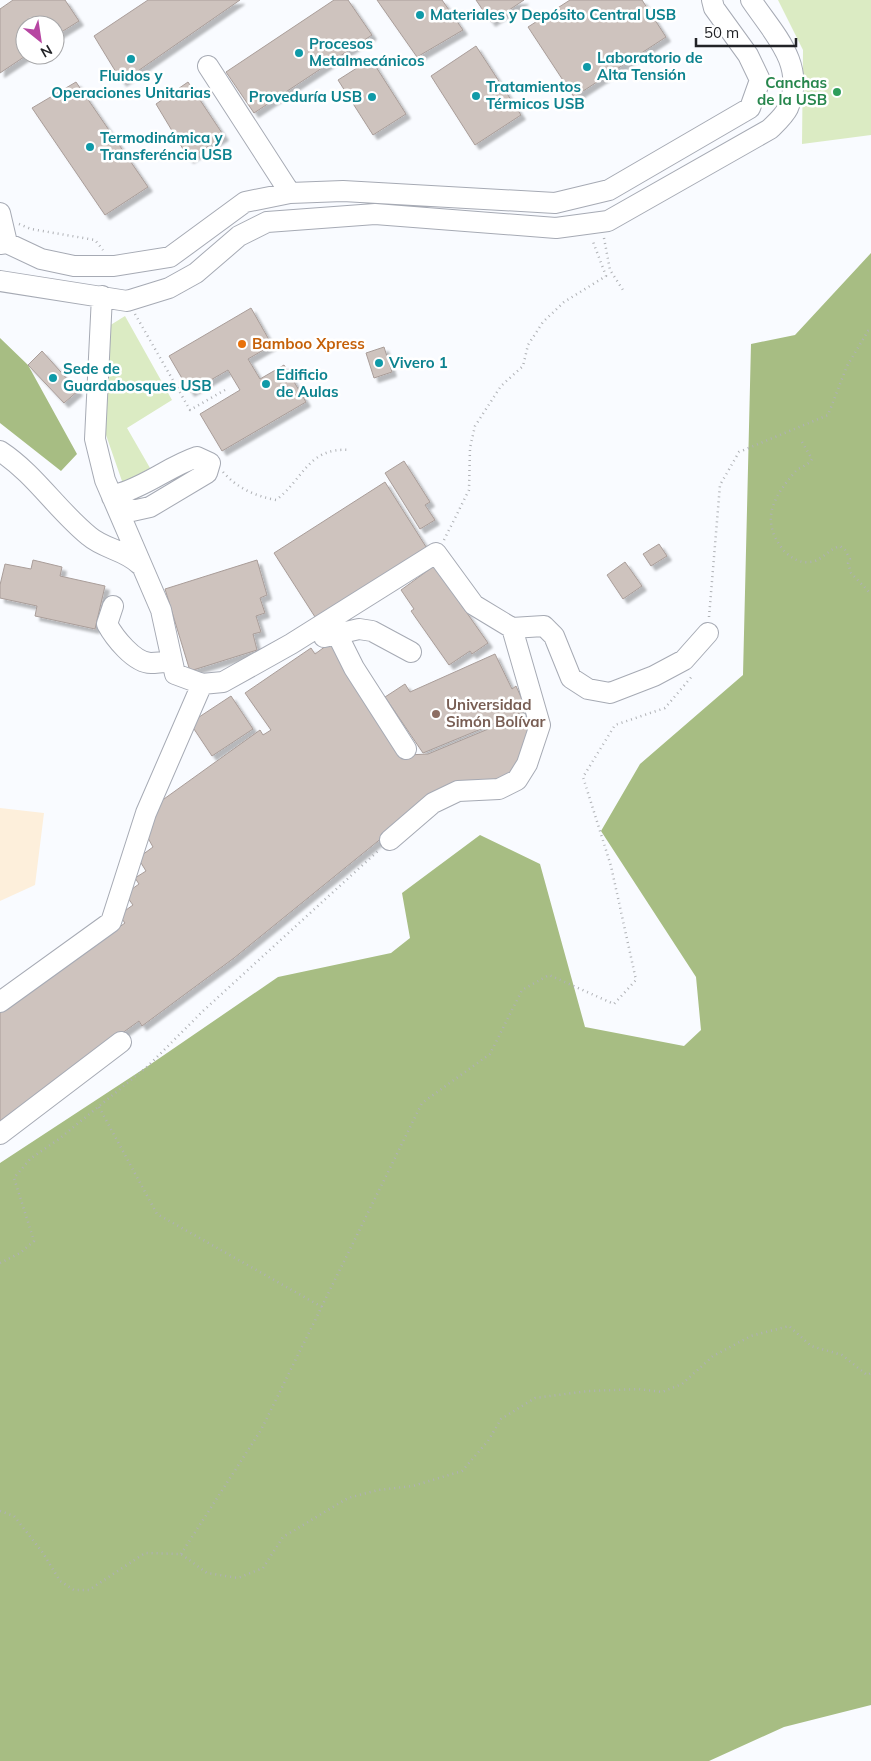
<svg xmlns="http://www.w3.org/2000/svg" width="871" height="1761" font-family="Mulish,sans-serif">
<style>
.industrial{fill:#fdefdb}
.green{fill:#dbebc3}
.forest{fill:#a7bd83}
.building{fill:#cec3be;stroke:#a99d99;filter:url(#shadow)}
.lines{fill:none;stroke-linecap:round;stroke-linejoin:round}
.minor-casing{stroke:#a6aab4;stroke-width:22}
.path{stroke:#afb1b5;stroke-width:2.5;stroke-dasharray:1 4;stroke-linecap:butt}
.minor{stroke:#fff;stroke-width:20}
.culture-dot{fill:#0f9aa8;stroke:#fff;stroke-width:2}
.leisure-dot{fill:#2e9e5b;stroke:#fff;stroke-width:2}
.food-dot{fill:#e8710a;stroke:#fff;stroke-width:2}
.education-dot{fill:#8d6e63;stroke:#fff;stroke-width:2}
.labels{text-anchor:middle;stroke-width:5;stroke-linejoin:round;paint-order:stroke}
.culture-label{font-size:15px;font-weight:bold;fill:#0d838f;stroke:#fff;text-anchor:start}
.leisure-label{font-size:15px;font-weight:bold;fill:#27864d;stroke:#fff;text-anchor:end}
.food-label{font-size:15px;font-weight:bold;fill:#c56008;stroke:#fff;text-anchor:start}
.education-label{font-size:15px;font-weight:bold;fill:#785e54;stroke:#fff;text-anchor:start}
</style>
<defs>
<filter id="shadow"><feDropShadow dx="4.5" dy="4.5" stdDeviation="1" flood-color="#0004"/></filter>
</defs>
<rect width="100%" height="100%" fill="#f9fbff"/>
<!-- industrial -->
<path class="industrial" d="M0 808 44 813 35 885 0 901Z"/>
<!-- green -->
<path class="green" d="M778 0H871V135L802 144 803 50Z
M125 316 172 400 127 428 150 468 123 484 97 409 109 326Z"/>
<!-- forest -->
<path class="forest" d="M871 253V1705L784 1727 709 1761H0V1163L148 1066 278 977 391 953 410 938 402 893 480 835 540 864 585 1027 684 1046 701 1030 696 977 601 831 640 764 743 675 751 344 795 335Z
M0 338 28 365 77 454 61 471 0 423Z"/>
<!-- building -->
<path class="building" d="M13 0H65L79 21 55 36V25H25V55H27L0 73V9Z
M148 0H240L122 82 94 36Z
M334 0H348L372 35 254 113 226 72Z
M377 0H442L463 30 417 57Z
M476 0H524L491 22Z
M570 0H642L666 37 574 97 528 27Z
M476 46 521 115 475 145 431 76Z
M371 59 406 114 373 135 338 80Z
M76 82 148 187 105 215 32 108Z
M188 82 224 136 189 159 156 104Z
M251 308 272 345 248 359 260 379 284 365 306 402 222 451 200 414 240 390 228 370 190 392 169 356Z
M384 347 392 372 374 378 366 353Z
M42 351 78 391 64 403 28 365Z
M404 461 430 502 425 505 435 520 420 529 385 473Z
M385 482 428 550 317 620 274 553Z
M659 544 667 556 651 566 643 554Z
M33 560 62 567 60 576 105 586 95 629 35 616 37 606 0 598V585L5 564 31 569Z
M257 560 267 595 260 598 265 613 256 616 261 632 253 634 257 650 190 671 165 589Z
M625 562 642 586 623 599 607 575Z
M434 566 488 643 472 654 470 651 449 665 411 611 414 609 401 590Z
M330 643 407 755 428 754 522 715 535 731 512 775 436 794 234 958 142 1026 139 1021 0 1121V1012L125 923 119 915 133 905 125 894 139 884 135 878 146 871 138 858 153 847 144 831 157 804 260 730 263 735 271 730 245 693 311 648 315 654Z
M495 654 512 689 516 686 527 710 423 753 385 697 405 684 410 692Z
M231 696 253 729 212 756 190 723Z"/>
<g class="lines">
<defs>
<path id="minor" d="M208 66 290 193
M0 213 7 243
M0 244 7 243 41 259 74 266H114L170 257 245 202 290 193 343 191 555 203 609 190 750 108 760 80 748 55 714 8 712 0
M0 281 127 301 169 288 196 273 239 236 267 222 375 214 556 228 608 221 770 129C776 123 784 116 788 108 807 65 773 33 751 0
M102 296 95 439 105 480 161 610 175 674 202 684 223 682 291 644 436 553 474 605 512 628 540 725 527 764 517 780 499 789 458 791 433 803 390 840
M0 451C35 474 57 510 89 536 104 549 125 550 139 564
M112 497 132 511 150 507 207 473 210 463 197 457C170 466 148 485 121 493L120 503
M113 606 107 624C114 637 134 663 151 663 157 663 164 662 171 661
M512 628 544 626 554 636 571 678 588 689 610 693 654 676 684 660 708 633
M337 634 354 668 406 749
M324 637 359 629 372 631 411 652
M0 1002 111 922 146 813 202 684
M0 1134 121 1042"/>
</defs>
<!-- minor casing -->
<use href="#minor" class="minor-casing"/>
<!-- path -->
<path class="path" d="M19 224 31 229 95 240 103 250
M604 238 610 270 623 290
M135 314 190 410 225 390
M802 442 812 459C808 466 799 467 795 472 775 495 760 518 781 547 787 556 800 564 810 562 822 561 827 550 840 546L845 550 850 559 848 563 851 573 871 594
M223 472C237 488 255 496 276 500 303 480 308 447 349 450
M444 540 469 490 470 448 475 426 501 386 523 366 528 345 543 322 564 302 606 276 592 239
M709 617 720 485 739 452 828 415 847 366 868 331 871 330
M99 1107 157 1214 322 1307
M0 1263 20 1253 34 1241 14 1178 30 1159 59 1139 148 1066 203 1011 378 851
M0 1511 14 1516 43 1553 60 1581 74 1590H89L145 1553 181 1554 207 1573 238 1578 263 1568 283 1537 348 1498 378 1490 413 1486 462 1471 488 1441 501 1419 535 1398 588 1391 639 1389 662 1392 682 1384 713 1356 751 1336 789 1326 811 1346 842 1355 867 1375 871 1373
M181 1554 261 1430 422 1103 490 1054 522 990 549 975 614 1004 636 980 611 866 583 777 615 725 665 708 693 675"/>
<!-- minor -->
<use href="#minor" class="minor"/>
</g>
<!-- markers -->
<g class="culture-dot">
<circle cx="420" cy="15" r="5"/>
<circle cx="299" cy="53" r="5"/>
<circle cx="131" cy="59" r="5"/>
<circle cx="587" cy="67" r="5"/>
<circle cx="476" cy="96" r="5"/>
<circle cx="372" cy="97" r="5"/>
<circle cx="90" cy="147" r="5"/>
<circle cx="379" cy="363" r="5"/>
<circle cx="53" cy="378" r="5"/>
<circle cx="266" cy="384" r="5"/>
</g>
<circle class="leisure-dot" cx="837" cy="92" r="5"/>
<circle class="food-dot" cx="242" cy="344" r="5"/>
<circle class="education-dot" cx="436" cy="714" r="5"/>
<g class="labels">
<!-- culture labels -->
<g class="culture-label">
<text x="430" y="20">Materiales y Depósito Central USB</text>
<text x="309" y="49">Procesos<tspan x="309" dy="17">Metalmecánicos</tspan></text>
<text x="597" y="63">Laboratorio de<tspan x="597" dy="17">Alta Tensión</tspan></text>
<text x="131" y="81" text-anchor="middle">Fluidos y<tspan x="131" dy="17">Operaciones Unitarias</tspan></text>
<text x="486" y="92">Tratamientos<tspan x="486" dy="17">Térmicos USB</tspan></text>
<text x="362" y="102" text-anchor="end">Proveduría USB</text>
<text x="100" y="143">Termodinámica y<tspan x="100" dy="17">Transferéncia USB</tspan></text>
<text x="389" y="368">Vivero 1</text>
<text x="63" y="374">Sede de<tspan x="63" dy="17">Guardabosques USB</tspan></text>
<text x="276" y="380">Edificio<tspan x="276" dy="17">de Aulas</tspan></text>
</g>
<!-- leisure labels -->
<g class="leisure-label">
<text x="827" y="88">Canchas<tspan x="827" dy="17">de la USB</tspan></text>
</g>
<!-- food labels -->
<g class="food-label">
<text x="252" y="349">Bamboo Xpress</text>
</g>
<!-- education labels -->
<g class="education-label">
<text x="446" y="710">Universidad<tspan x="446" dy="17">Simón Bolívar</tspan></text>
</g>
</g>
<!-- north arrow -->
<g transform="translate(40 40) rotate(150)"><circle r="24" fill="#ffffff" stroke="#a7a7a9"/>
<path d="M0-4L9 19L0 12L-9 19Z" fill="#b746a2"/>
<text y="-8" font-size="14" font-weight="bold" text-anchor="middle" fill="#222327">N</text>
</g>
<!-- scale -->
<path d="M696 38v8h100v-8" fill="none" stroke="#222327" stroke-width="2.5"/>
<text x="704" y="38" font-size="15" fill="#222327" stroke="#ffffff" stroke-width="4" paint-order="stroke">50 m</text>
</svg>
